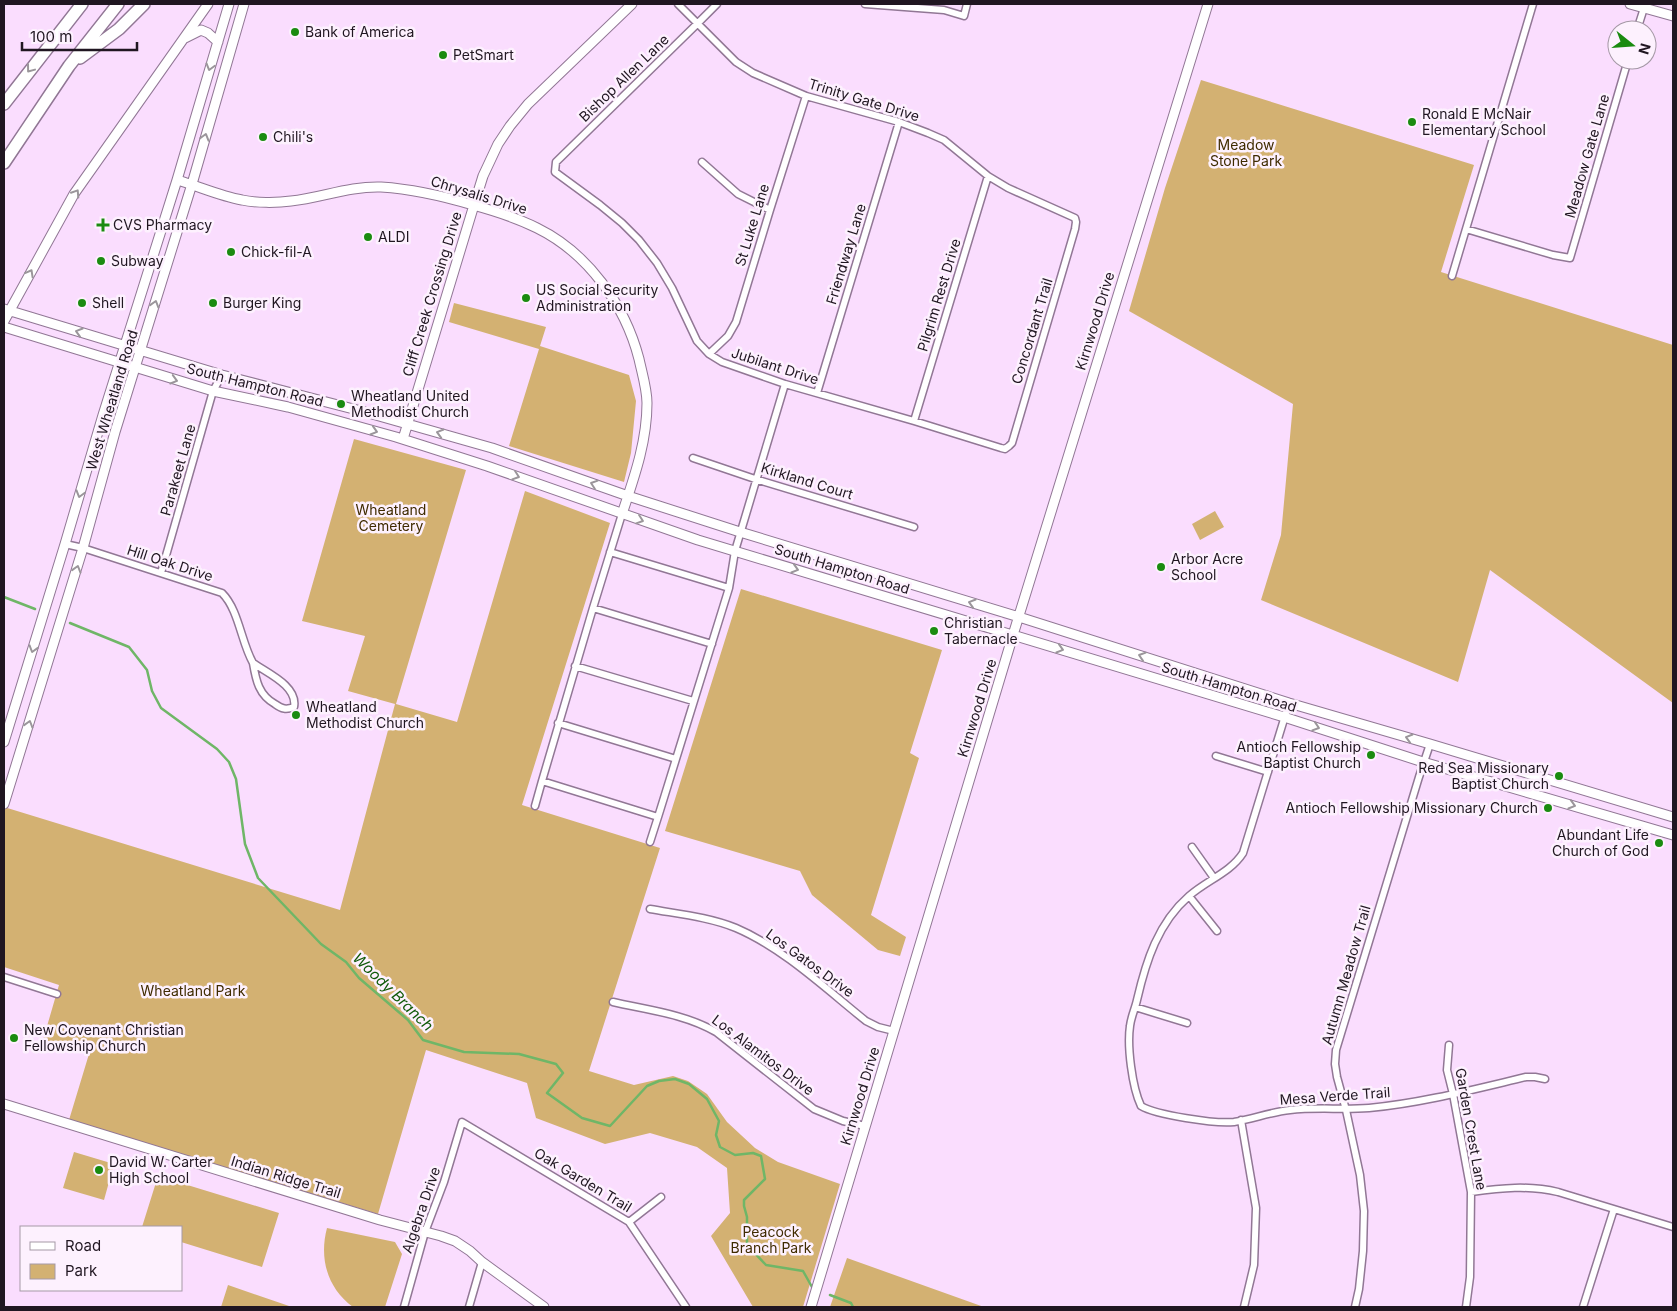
<svg xmlns="http://www.w3.org/2000/svg" width="1677" height="1311" font-family="Inter,sans-serif">
<style>
.green{fill:#d3b172}
.lines{fill:none;stroke-linecap:round;stroke-linejoin:round}
.stream{stroke:#6fb667;stroke-width:2.5}
.street-casing{stroke:#917795;stroke-width:9}
.secondary-casing{stroke:#917795;stroke-width:11}
.highway-casing{stroke:#917795;stroke-width:14}
.street{stroke:#fff;stroke-width:6}
.secondary{stroke:#fff;stroke-width:9}
.highway{stroke:#fff;stroke-width:11}
.oneway{stroke:#9b969b}
.poi-dot{fill:#1a8b10;stroke:#fdf1fe;stroke-width:2}
.labels{text-anchor:middle;stroke-width:5;stroke-linejoin:round;paint-order:stroke}
.poi-label{font-size:14px;fill:#201621;stroke:#fdf1fe;text-anchor:start}
.street-label{font-size:14px;fill:#201621;stroke:#fdf1fe}
.park-label{font-size:14px;fill:#3f2b00;stroke:#fdf1fe}
.water-label{font-size:15px;font-style:italic;fill:#105a09;stroke:#fdf1fe}
</style>
<rect width="100%" height="100%" fill="#faddfe"/>
<!-- green -->
<path class="green" d="M1201 80 1474 165 1441 272 1673 345V703L1490 570 1458 682 1261 600 1281 535 1293 404 1129 311 1165 188Z
M454 303 546 327 540 346 629 375 636 401 631 453 624 482 509 446 539 349 449 322Z
M354 439 466 470 396 704 457 722 525 491 610 523 522 805 660 848 589 1071 634 1085 673 1076 688 1081 707 1094 727 1122 755 1148 778 1162 840 1184 803 1307H753L711 1236 730 1213 727 1168 697 1147 650 1133 605 1144 536 1118 527 1083 426 1050 378 1214 69 1120 89 1054 43 1040 59 985 4 967V807L340 910 395 704 348 691 365 636 302 621Z
M1215 511 1224 527 1200 540 1192 524Z
M741 589 942 650 910 753 919 758 871 915 906 937 900 956 878 950 812 895 800 871 665 831Z
M74 1152 114 1164 104 1200 63 1188Z
M158 1176 279 1213 262 1267 181 1242V1227H142Z
M327 1228 395 1242 402 1254 385 1307H353C327 1288 319 1258 327 1228Z
M847 1258 984 1307H830Z
M228 1285 292 1307H221Z"/>
<g class="lines">
<!-- stream -->
<path class="stream" d="M4 597 35 609
M70 623 129 647 147 670 152 691 161 708 217 749 229 762 236 779 245 844 258 878 321 944 346 962 359 978 408 1020 423 1040 464 1052 519 1054 556 1064 563 1073 547 1093 582 1118 610 1126 647 1086 659 1081 675 1079 689 1084 707 1099 719 1121 716 1135 720 1147 735 1155 753 1153 761 1156 765 1179 744 1200V1206L747 1217V1245L766 1265 803 1271 812 1287
M830 1295 851 1303 853 1307"/>
<defs>
<path id="street" d="M678 4 736 62 753 73 806 96 899 122 928 133 944 140 988 176 1008 188 1075 218 1076 222 1075 229 1012 443 1009 446 1005 449 1001 448 914 421 785 384 722 362 709 354 697 341 672 288 657 263 639 240 622 223 600 205 555 172 556 162 697 24 717 4
M865 4 944 10 964 16 967 4
M1637 30 1644 8
M702 162 738 194 770 210
M1466 229 1553 255 1570 258 1628 60
M1452 276 1533 4
M709 354 728 336 736 322 770 210 806 96
M817 393 899 122
M914 421 988 176
M693 458 755 479 914 527
M622 514 593 608 542 781 658 817 729 588 735 551 785 384
M65 544 83 548 222 593C239 610 241 642 253 663
M610 552 729 588
M161 573 213 391 222 375
M593 608 712 644
M253 663C267 673 298 686 294 707 286 710 282 709 275 704 259 695 256 681 253 663Z
M575 666 693 701
M1289 703 1243 853C1230 873 1207 880 1189 896 1158 923 1146 961 1137 1000 1135 1009 1131 1017 1130 1026 1127 1046 1132 1087 1141 1106 1156 1115 1215 1124 1234 1122 1253 1119 1271 1112 1290 1110 1316 1107 1343 1110 1369 1108 1422 1103 1475 1089 1526 1077H1535L1545 1079
M558 723 676 759
M1216 756 1268 772
M535 806 542 781
M650 842 658 817
M1192 847 1214 878
M1189 896 1217 931
M650 909C678 914 709 917 736 928 783 948 826 989 866 1021L878 1027 894 1031
M4 977 57 994
M613 1002C648 1010 685 1014 716 1032L814 1109 843 1121 865 1126
M1135 1007 1187 1023
M1449 1045 1447 1070 1453 1094 1471 1192 1470 1277 1466 1307
M1241 1120 1256 1208 1254 1265 1244 1307
M1471 1192C1501 1188 1529 1185 1558 1192L1673 1227
M629 1222 661 1197
M404 1307 425 1232 444 1182 462 1122 629 1222 686 1307
M469 1307 482 1262
M1355 1307 1359 1289 1363 1251 1364 1211 1360 1175 1346 1110 1337 1077 1335 1064 1336 1050 1419 777 1430 744
M1583 1307 1614 1209"/>
<path id="secondary" d="M1630 4 1673 16
M185 38 201 30 208 33 218 42
M177 180C198 186 220 196 242 200 255 203 277 203 291 201 321 198 349 186 381 187 412 189 443 196 473 205 495 211 517 218 537 228 588 253 625 305 639 359 642 373 647 389 647 403 647 442 634 478 622 514
M4 309 222 375 365 412 492 448 628 496 740 532 1019 617 1289 703 1430 744 1673 817
M4 321 74 194 208 4
M4 327 213 391 288 407 396 437 487 466 698 540 1284 717 1423 762 1673 835
M403 439 474 205 483 176 498 144 510 126 528 104 632 4
M4 742 65 544 103 415 177 180 229 4
M4 804 83 548 115 432 192 184 244 4
M4 1104 380 1220 441 1236 455 1241 470 1251 482 1262 544 1307
M811 1307 1013 635 1208 4"/>
<path id="highway" d="M80 58 119 29 144 4
M4 104 82 4
M4 163 69 66 118 4"/>
</defs>
<!-- street casing -->
<use href="#street" class="street-casing"/>
<!-- secondary casing -->
<use href="#secondary" class="secondary-casing"/>
<!-- highway casing -->
<use href="#highway" class="highway-casing"/>
<!-- street -->
<use href="#street" class="street"/>
<!-- secondary -->
<use href="#secondary" class="secondary"/>
<!-- highway -->
<use href="#highway" class="highway"/>
</g>
<!-- one-way arrows -->
<defs><path id="oneway-chevron" d="M-2-3.5L2.5 0L-2 3.5" fill="none" stroke-width="1.6" stroke-linecap="round" stroke-linejoin="round" transform="scale(1.25)"/></defs>
<g class="oneway">
<use href="#oneway-chevron" transform="translate(210 67) rotate(106)"/>
<use href="#oneway-chevron" transform="translate(30 69) rotate(127)"/>
<use href="#oneway-chevron" transform="translate(205 137) rotate(-74)"/>
<use href="#oneway-chevron" transform="translate(76 193) rotate(-57)"/>
<use href="#oneway-chevron" transform="translate(30 273) rotate(-61)"/>
<use href="#oneway-chevron" transform="translate(155 304) rotate(-73)"/>
<use href="#oneway-chevron" transform="translate(79 332) rotate(-163)"/>
<use href="#oneway-chevron" transform="translate(174 380) rotate(16)"/>
<use href="#oneway-chevron" transform="translate(374 431) rotate(17)"/>
<use href="#oneway-chevron" transform="translate(440 433) rotate(-164)"/>
<use href="#oneway-chevron" transform="translate(516 476) rotate(19)"/>
<use href="#oneway-chevron" transform="translate(594 484) rotate(-161)"/>
<use href="#oneway-chevron" transform="translate(80 494) rotate(106)"/>
<use href="#oneway-chevron" transform="translate(640 520) rotate(19)"/>
<use href="#oneway-chevron" transform="translate(77 569) rotate(-73)"/>
<use href="#oneway-chevron" transform="translate(795 569) rotate(17)"/>
<use href="#oneway-chevron" transform="translate(972 603) rotate(-163)"/>
<use href="#oneway-chevron" transform="translate(33 649) rotate(107)"/>
<use href="#oneway-chevron" transform="translate(1060 649) rotate(17)"/>
<use href="#oneway-chevron" transform="translate(1142 656) rotate(-162)"/>
<use href="#oneway-chevron" transform="translate(29 724) rotate(-73)"/>
<use href="#oneway-chevron" transform="translate(1316 727) rotate(18)"/>
<use href="#oneway-chevron" transform="translate(1409 738) rotate(-164)"/>
<use href="#oneway-chevron" transform="translate(1572 805) rotate(16)"/>
</g>
<!-- markers -->
<g class="poi-dot">
<circle cx="295" cy="32" r="5"/>
<circle cx="443" cy="55" r="5"/>
<circle cx="1412" cy="122" r="5"/>
<circle cx="263" cy="137" r="5"/>
<path d="M100.5 217.5h5v5h5v5h-5v5h-5v-5h-5v-5h5z"/>
<circle cx="368" cy="237" r="5"/>
<circle cx="231" cy="252" r="5"/>
<circle cx="101" cy="261" r="5"/>
<circle cx="526" cy="298" r="5"/>
<circle cx="82" cy="303" r="5"/>
<circle cx="213" cy="303" r="5"/>
<circle cx="341" cy="404" r="5"/>
<circle cx="1161" cy="567" r="5"/>
<circle cx="934" cy="631" r="5"/>
<circle cx="296" cy="715" r="5"/>
<circle cx="1371" cy="755" r="5"/>
<circle cx="1559" cy="776" r="5"/>
<circle cx="1548" cy="808" r="5"/>
<circle cx="1659" cy="843" r="5"/>
<circle cx="14" cy="1038" r="5"/>
<circle cx="99" cy="1170" r="5"/>
</g>
<g class="labels">
<!-- poi labels -->
<g class="poi-label">
<text x="305" y="37">Bank of America</text>
<text x="453" y="60">PetSmart</text>
<text x="1422" y="119">Ronald E McNair<tspan x="1422" dy="16">Elementary School</tspan></text>
<text x="273" y="142">Chili's</text>
<text x="113" y="230">CVS Pharmacy</text>
<text x="378" y="242">ALDI</text>
<text x="241" y="257">Chick-fil-A</text>
<text x="111" y="266">Subway</text>
<text x="536" y="295">US Social Security<tspan x="536" dy="16">Administration</tspan></text>
<text x="92" y="308">Shell</text>
<text x="223" y="308">Burger King</text>
<text x="351" y="401">Wheatland United<tspan x="351" dy="16">Methodist Church</tspan></text>
<text x="1171" y="564">Arbor Acre<tspan x="1171" dy="16">School</tspan></text>
<text x="944" y="628">Christian<tspan x="944" dy="16">Tabernacle</tspan></text>
<text x="306" y="712">Wheatland<tspan x="306" dy="16">Methodist Church</tspan></text>
<text x="1361" y="752" text-anchor="end">Antioch Fellowship<tspan x="1361" dy="16">Baptist Church</tspan></text>
<text x="1549" y="773" text-anchor="end">Red Sea Missionary<tspan x="1549" dy="16">Baptist Church</tspan></text>
<text x="1538" y="813" text-anchor="end">Antioch Fellowship Missionary Church</text>
<text x="1649" y="840" text-anchor="end">Abundant Life<tspan x="1649" dy="16">Church of God</tspan></text>
<text x="24" y="1035">New Covenant Christian<tspan x="24" dy="16">Fellowship Church</tspan></text>
<text x="109" y="1167">David W. Carter<tspan x="109" dy="16">High School</tspan></text>
</g>
<!-- street labels -->
<g class="street-label">
<text transform="translate(624 78) rotate(-44)" y="5">Bishop Allen Lane</text>
<text transform="translate(864 100) rotate(17)" y="5">Trinity Gate Drive</text>
<text transform="translate(1587 156) rotate(-74)" y="5">Meadow Gate Lane</text>
<text transform="translate(479 195) rotate(17)" y="5">Chrysalis Drive</text>
<text transform="translate(752 225) rotate(-73)" y="5">St Luke Lane</text>
<text transform="translate(846 254) rotate(-73)" y="5">Friendway Lane</text>
<text transform="translate(432 294) rotate(-73)" y="5">Cliff Creek Crossing Drive</text>
<text transform="translate(939 295) rotate(-73)" y="5">Pilgrim Rest Drive</text>
<text transform="translate(1095 321) rotate(-73)" y="5">Kirnwood Drive</text>
<text transform="translate(1032 331) rotate(-73)" y="5">Concordant Trail</text>
<text transform="translate(775 366) rotate(18)" y="5">Jubilant Drive</text>
<text transform="translate(255 385) rotate(14)" y="5">South Hampton Road</text>
<text transform="translate(112 400) rotate(-73)" y="5">West Wheatland Road</text>
<text transform="translate(178 470) rotate(-74)" y="5">Parakeet Lane</text>
<text transform="translate(807 481) rotate(17)" y="5">Kirkland Court</text>
<text transform="translate(170 563) rotate(18)" y="5">Hill Oak Drive</text>
<text transform="translate(842 569) rotate(17)" y="5">South Hampton Road</text>
<text transform="translate(1229 687) rotate(17)" y="5">South Hampton Road</text>
<text transform="translate(977 708) rotate(-73)" y="5">Kirnwood Drive</text>
<text transform="translate(810 963) rotate(36)" y="5">Los Gatos Drive</text>
<text transform="translate(1346 975) rotate(-74)" y="5">Autumn Meadow Trail</text>
<text transform="translate(763 1055) rotate(37)" y="5">Los Alamitos Drive</text>
<text transform="translate(860 1096) rotate(-73)" y="5">Kirnwood Drive</text>
<text transform="translate(1335 1096) rotate(-4)" y="5">Mesa Verde Trail</text>
<text transform="translate(1471 1129) rotate(80)" y="5">Garden Crest Lane</text>
<text transform="translate(286 1177) rotate(17)" y="5">Indian Ridge Trail</text>
<text transform="translate(583 1180) rotate(31)" y="5">Oak Garden Trail</text>
<text transform="translate(421 1210) rotate(-71)" y="5">Algebra Drive</text>
</g>
<!-- park labels -->
<g class="park-label">
<text x="1246" y="150">Meadow<tspan x="1246" dy="16">Stone Park</tspan></text>
<text x="391" y="515">Wheatland<tspan x="391" dy="16">Cemetery</tspan></text>
<text x="193" y="996">Wheatland Park</text>
<text x="771" y="1237">Peacock<tspan x="771" dy="16">Branch Park</tspan></text>
</g>
<!-- water labels -->
<g class="water-label">
<text transform="translate(393 992) rotate(44)" y="5">Woody Branch</text>
</g>
</g>
<!-- border -->
<rect width="1677" height="1311" fill="none" stroke="#201621" stroke-width="10"/>
<!-- legend -->
<rect x="20" y="1226" width="162" height="65" fill="#fdf1fe" stroke="#a599a6"/>
<rect x="30" y="1242" width="25" height="8" fill="#ffffff" stroke="#a599a6"/>
<text x="65" y="1251" font-size="15" fill="#201621">Road</text>
<rect x="30" y="1264" width="25" height="15" fill="#d3b172" stroke="#a599a6"/>
<text x="65" y="1276" font-size="15" fill="#201621">Park</text>
<!-- north arrow -->
<g transform="translate(1632 45) rotate(107)"><circle r="24" fill="#fdf1fe" stroke="#a599a6"/>
<path d="M0-4L9 19L0 12L-9 19Z" fill="#1a8b10"/>
<text y="-8" font-size="14" font-weight="bold" text-anchor="middle" fill="#201621">N</text>
</g>
<!-- scale -->
<path d="M22 42v8h115v-8" fill="none" stroke="#201621" stroke-width="2.5"/>
<text x="30" y="42" font-size="15" fill="#201621" stroke="#fdf1fe" stroke-width="4" paint-order="stroke">100 m</text>
</svg>
